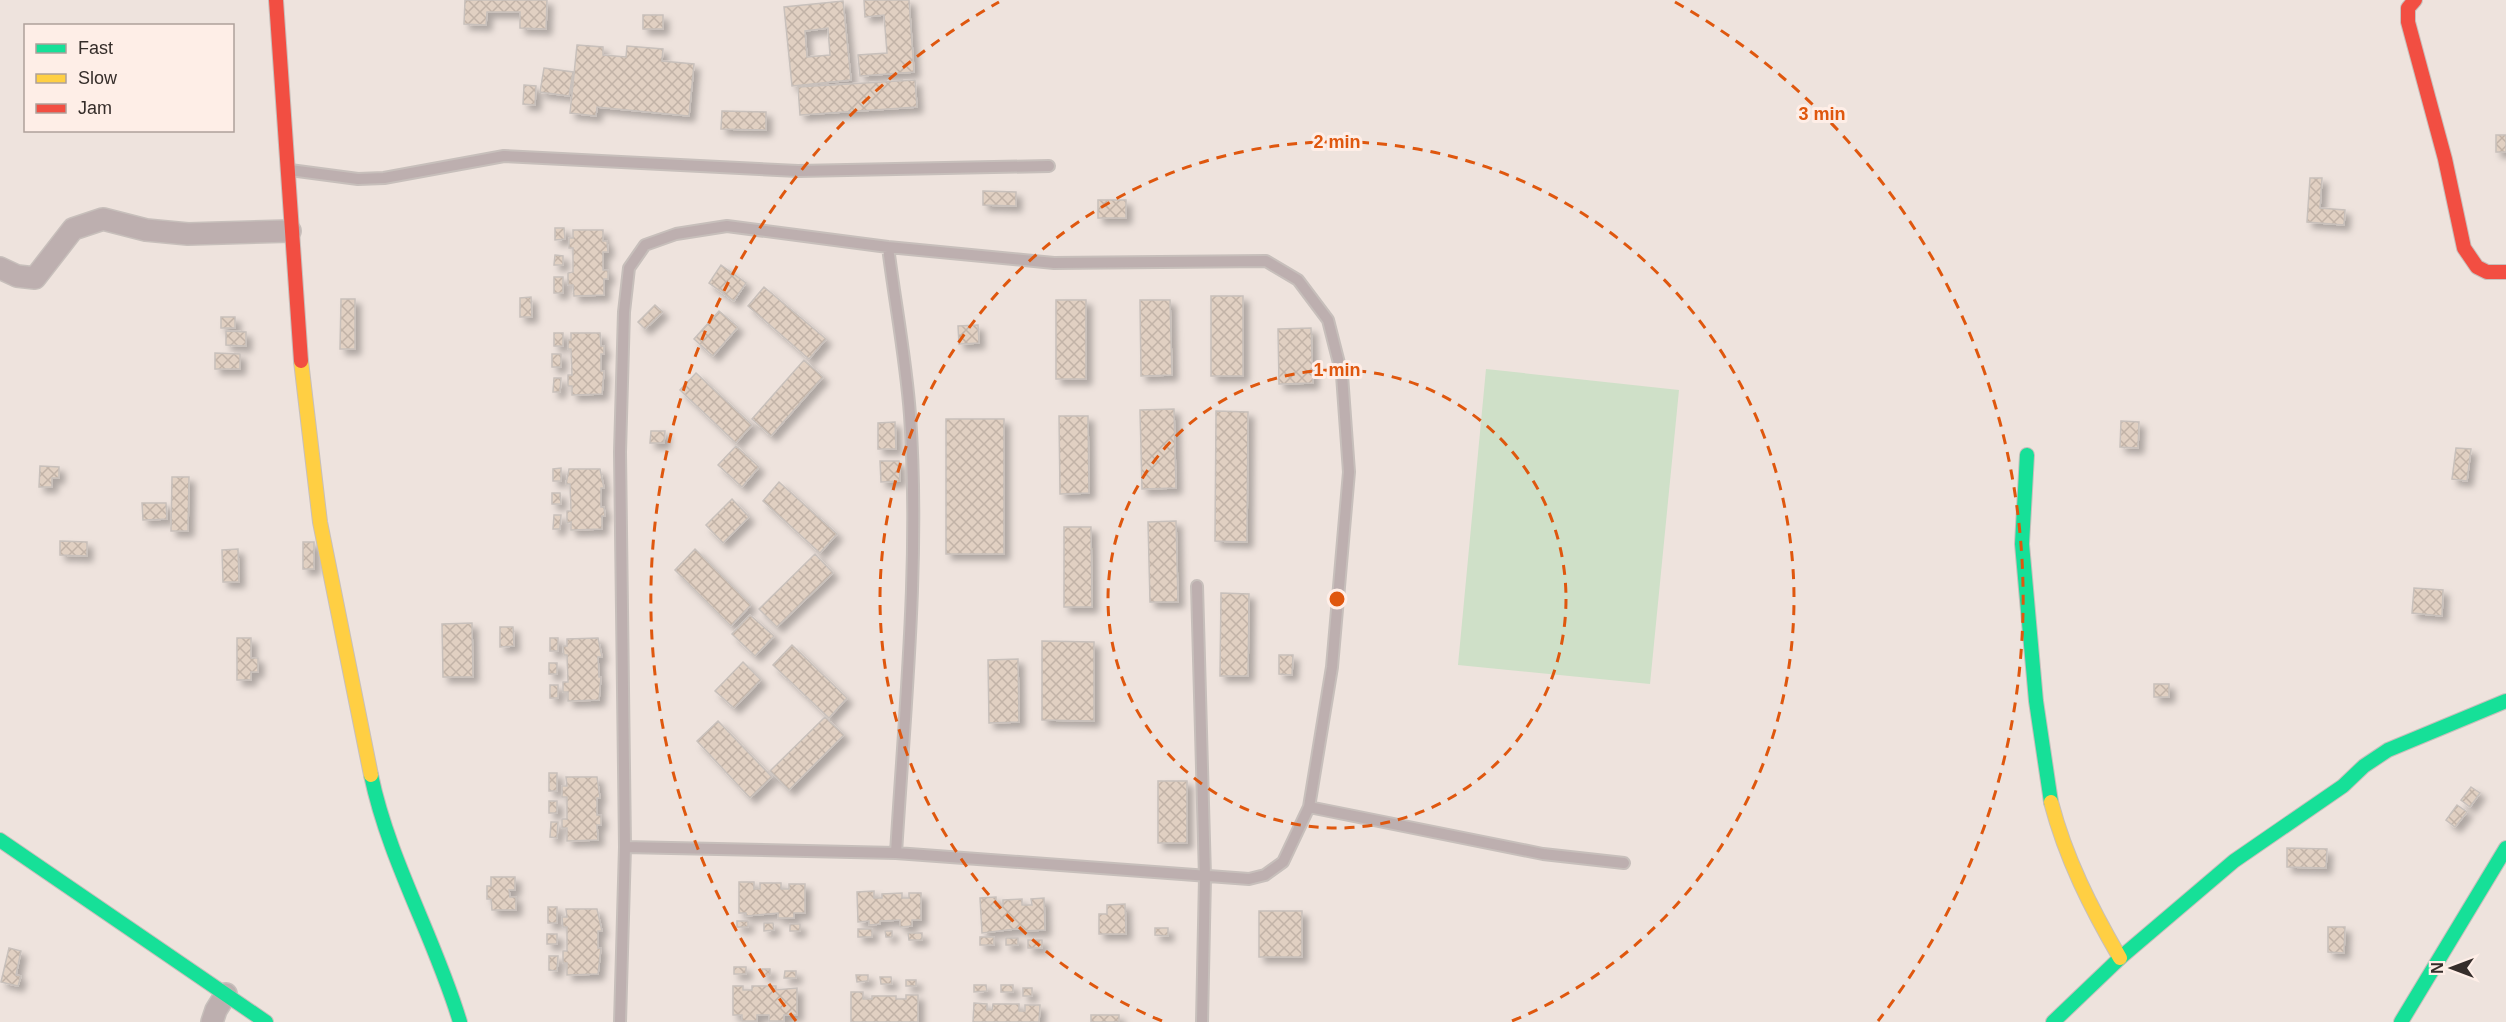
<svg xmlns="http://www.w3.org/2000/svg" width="2506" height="1022" font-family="Arial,sans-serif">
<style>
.grass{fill:#cfe0c8}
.building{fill:url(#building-cross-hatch);stroke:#c8c0bb;stroke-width:1.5;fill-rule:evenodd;filter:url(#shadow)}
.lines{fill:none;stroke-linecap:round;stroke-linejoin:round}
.lane-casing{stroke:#c7bfbb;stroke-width:14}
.street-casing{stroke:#c7bfbb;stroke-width:24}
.fast-casing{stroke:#c7bfbb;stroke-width:16}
.slow-casing{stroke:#c7bfbb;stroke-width:16}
.jam-casing{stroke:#c7bfbb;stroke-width:16}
.lane{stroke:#bdafaf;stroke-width:10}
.street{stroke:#bdafaf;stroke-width:21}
.fast{stroke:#16e098;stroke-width:14}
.slow{stroke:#ffcf43;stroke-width:14}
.jam{stroke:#f24e42;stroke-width:14}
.ring{fill:none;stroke:#df570e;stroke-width:3;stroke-dasharray:10 8}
.centre{fill:#df570e;stroke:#feeee7;stroke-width:3}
.ring-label{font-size:18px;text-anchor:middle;font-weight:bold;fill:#df570e;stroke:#feeee7;stroke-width:6;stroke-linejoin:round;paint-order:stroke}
</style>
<defs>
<pattern id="building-cross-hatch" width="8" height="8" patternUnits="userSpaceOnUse" patternTransform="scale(1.5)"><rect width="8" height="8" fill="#e1d0c2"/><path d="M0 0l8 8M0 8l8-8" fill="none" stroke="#c2b3a7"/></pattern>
<filter id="shadow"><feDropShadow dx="5.5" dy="5.5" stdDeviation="3" flood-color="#0004"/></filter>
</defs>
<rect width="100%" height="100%" fill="#eee3dd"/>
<!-- grass -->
<path class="grass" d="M1486 369 1679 390 1650 684 1458 665Z"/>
<!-- building -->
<path class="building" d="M465 0H547L546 29 520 28V12H487L486 25 464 24Z
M864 0H909L914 72 860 76 858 55 887 53 884 15 865 17Z
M843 1 851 80 792 86 784 7ZM828 28 830 55 807 57 805 31Z
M643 15H663V29H643Z
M577 45 603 47V55L626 57 627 46 663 49 662 61 694 64 689 116 597 107 596 116 570 113Z
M544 68 573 72 569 96 540 92Z
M915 80 917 107 800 115 798 87Z
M524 85 536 86 535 105 523 104Z
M722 111 766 112V130L721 129Z
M2496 135H2506V152H2496Z
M2310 178H2322L2320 208 2345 210 2344 225 2307 222Z
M983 191 1016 192V206L983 205Z
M1098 200H1126V218H1098Z
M555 228H564L565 239 555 240Z
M573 230H603V241H607L608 252H603V270H608V279H604V295L574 296 573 285H568V273L573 272V248H569V238H573Z
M555 255 563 256V265H554Z
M721 265 746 283 734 301 709 283Z
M554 277H563V293H554Z
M764 287 826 339 809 359 748 306Z
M1211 296H1243V376H1211Z
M531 297 532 317H520V298Z
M341 299H355V349H340Z
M1056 300H1086V379H1056Z
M1140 300H1170L1172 375 1141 376Z
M655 305 663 312 645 329 638 322Z
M719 311 738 327 713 356 694 339Z
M221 317H235V328H221Z
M978 325 979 343 959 344 958 326Z
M1311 328 1313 383 1279 384 1278 329Z
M226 331 246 332V346L226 345Z
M554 333H563V346H554Z
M571 333H600L601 346H604V354H601V371H604L602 394 572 395V386H568V375H572L571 349H568V340H571Z
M215 353 240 354V369H215Z
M552 354H561V367H552Z
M804 360 823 377 771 436 752 419Z
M696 373 752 425 736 443 680 390Z
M554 378H561L560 392H553Z
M1174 409 1176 488 1142 489 1140 410Z
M1216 411 1248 412 1247 542 1215 541Z
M1059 416H1088L1089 493 1060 494Z
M946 419H1004V554H946Z
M2121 421 2139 422 2138 448 2120 447Z
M895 422 896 449H878V423Z
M651 431H665L664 443H650Z
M736 446 759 467 742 487 718 465Z
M2456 448 2471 449 2467 481 2452 479Z
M880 461H899L900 481 881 482Z
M40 466 59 467V478H52V487H39Z
M561 468V481H553V469Z
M569 469H600L604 488H601V507H604L605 516H602V529L571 530V522L567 523V511H571L570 484H566Z
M172 477H189L188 531H171Z
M779 482 837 534 820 553 763 501Z
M552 493H560L561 504H552Z
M732 499 749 517 723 543 706 525Z
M142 503H166L167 519 143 520Z
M554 515H561L560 529H553Z
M1176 521 1178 602H1150L1148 522Z
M1064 527H1091L1092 607H1064Z
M60 541 87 542V556L60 555Z
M303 542H314V569H303Z
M238 549 239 582H223L222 550Z
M695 549 751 605 731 626 675 570Z
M815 554 833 573 777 627 759 609Z
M2414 588 2443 590 2442 616 2412 613Z
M1221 593 1249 594 1248 676H1220Z
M750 615 774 636 755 656 732 634Z
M472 623 473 677H443L442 624Z
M500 627H513L514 646 500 647Z
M237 638H251V658H258V672H251V680H237Z
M550 638H558V651H550Z
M598 638 602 657H598L599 677H601L599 700 568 701V692H563V682H568L567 655H564L563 646H567V639Z
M1042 641 1094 642V721L1042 720Z
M792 645 847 698 829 718 773 665Z
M1279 655H1293L1292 675 1279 674Z
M1018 659 1019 722 989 723 988 660Z
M743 662 761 680 734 708 715 691Z
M549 663H557V674H549Z
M2154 684H2169V697H2154Z
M550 685H558V698H550Z
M825 717 844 735 789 790 770 771Z
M718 721 772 777 750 798 697 741Z
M549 773H557V791H549Z
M566 777H597L600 798H597V815H601V825H597L598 840 567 841V828H562V819H567V797H562V786H567Z
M1158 781H1187V843H1158Z
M2471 787 2480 793 2470 807 2461 800Z
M549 801H557V813H549Z
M2457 805 2467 812 2455 827 2446 820Z
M551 822H558L557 838 550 837Z
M2287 848 2327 849 2326 868 2287 867Z
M491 877H515V890H509L510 897H516V910H492L491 899H487V886H491Z
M739 882H754V889H760V883H781V889H789V884H805V913H794V918H778V913L746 916V913H739Z
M874 891V898H882V894L902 893V898H909V893H921V920H912V926L900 927V920L880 921V924L869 925V921L858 922 857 892Z
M996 897V906H1003V900L1022 899V905H1032L1031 899 1044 898 1045 930 1023 931V928L982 933 980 898Z
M1125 904 1126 934H1099V914H1107V905Z
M548 907H557V923H548Z
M566 909H597L602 931H598V948H601L598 974 567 975V963H563V951H567V927H563L562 917H567Z
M1259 911H1302V957H1259Z
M737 921H748V927H737Z
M764 923H773L774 930 764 931Z
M790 924H800V931H790Z
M2328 927H2345L2344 953 2328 952Z
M1155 928H1168V936L1155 935Z
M858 929H872V937H858Z
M885 931H892V937H886Z
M908 933H922V940H909Z
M547 934H557V944H547Z
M980 937H994V945H980Z
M1006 938H1018V945H1006Z
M1028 940H1042V948H1028Z
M9 948 21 951 16 975 21 976 18 986 1 982Z
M549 956H558L557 971 549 970Z
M734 967H746V974H734Z
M762 969H770V975H762Z
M785 971H796V978H784Z
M856 975H868V981L857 982Z
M880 977H891L892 984H881Z
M906 980H916V986H906Z
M974 985H986L987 991 974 992Z
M1001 985H1013V992H1001Z
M733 986H743V990H752V986H776V990L797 988V1015H784V1021H769V1015H757V1021H742V1015H733Z
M1023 988H1032V996H1023Z
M851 992H863V999H872V996H896V999H906V995H918V1022H851Z
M974 1003 987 1004V1010H992L993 1004H1019V1011H1025V1005H1040L1039 1022H973Z
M1091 1015H1119V1022H1091Z"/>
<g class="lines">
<defs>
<path id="lane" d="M290 170 358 179 384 178 504 156 798 171 1049 166
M888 247C895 303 906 359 910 415 920 561 905 707 896 853
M1197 586 1205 877 1202 1022
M1309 807 1543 854 1624 863
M620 1022 625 847 620 452 624 312 629 268 645 245 676 234 727 226 888 247 1054 263 1266 261 1298 280 1328 320 1342 375 1349 472 1332 667 1309 807 1283 862 1265 875 1249 879 896 853 625 847"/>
<path id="street" d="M0 268 17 276 35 278 73 229 103 219 146 230 188 234 290 231
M212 1022 216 1010 226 994"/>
<path id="fast" d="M2027 455 2022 544 2036 701 2051 802
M371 775C389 861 435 938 460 1022
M0 840 266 1022
M2053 1022 2120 958 2234 861 2343 786 2364 766 2388 750 2506 701
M2401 1022 2506 848"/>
<path id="slow" d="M301 361 320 522 371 775
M2051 802C2066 859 2091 908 2120 958"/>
<path id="jam" d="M276 0 301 361
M2415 0 2408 8V22L2445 159 2464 248 2477 267 2487 272H2506"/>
</defs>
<!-- lane casing -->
<use href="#lane" class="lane-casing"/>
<!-- street casing -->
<use href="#street" class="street-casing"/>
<!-- fast casing -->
<use href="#fast" class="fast-casing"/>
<!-- slow casing -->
<use href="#slow" class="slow-casing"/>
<!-- jam casing -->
<use href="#jam" class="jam-casing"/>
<!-- lane -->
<use href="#lane" class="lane"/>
<!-- street -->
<use href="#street" class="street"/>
<!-- fast -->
<use href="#fast" class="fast"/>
<!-- slow -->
<use href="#slow" class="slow"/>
<!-- jam -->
<use href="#jam" class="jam"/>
</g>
<!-- distance rings -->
<g class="ring">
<circle cx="1337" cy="599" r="229"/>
<path d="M1162 1021A457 457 0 1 1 1512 1021"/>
<path d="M796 1021A686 686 0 0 1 999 2M1675 2A686 686 0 0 1 1878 1021"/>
</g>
<circle cx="1337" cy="599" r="9" class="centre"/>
<g class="ring-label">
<text x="1822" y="120">3 min</text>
<text x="1337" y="148">2 min</text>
<text x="1337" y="376">1 min</text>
</g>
<!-- legend -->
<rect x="24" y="24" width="210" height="108" fill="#feeee7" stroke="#aea19b" stroke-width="1.5"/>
<rect x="36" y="44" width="30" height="9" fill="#16e098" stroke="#aea19b" stroke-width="1.5"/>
<text x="78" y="54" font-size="18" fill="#352d2a">Fast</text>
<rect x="36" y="74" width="30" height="9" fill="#ffcf43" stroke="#aea19b" stroke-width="1.5"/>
<text x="78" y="84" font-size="18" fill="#352d2a">Slow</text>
<rect x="36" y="104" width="30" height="9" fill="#f24e42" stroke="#aea19b" stroke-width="1.5"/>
<text x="78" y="114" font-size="18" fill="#352d2a">Jam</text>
<!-- north arrow -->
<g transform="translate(2452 968) rotate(270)" stroke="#feeee7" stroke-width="4.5" paint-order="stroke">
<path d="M0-4.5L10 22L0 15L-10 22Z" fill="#352d2a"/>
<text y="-9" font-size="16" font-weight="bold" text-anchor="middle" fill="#352d2a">N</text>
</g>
</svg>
